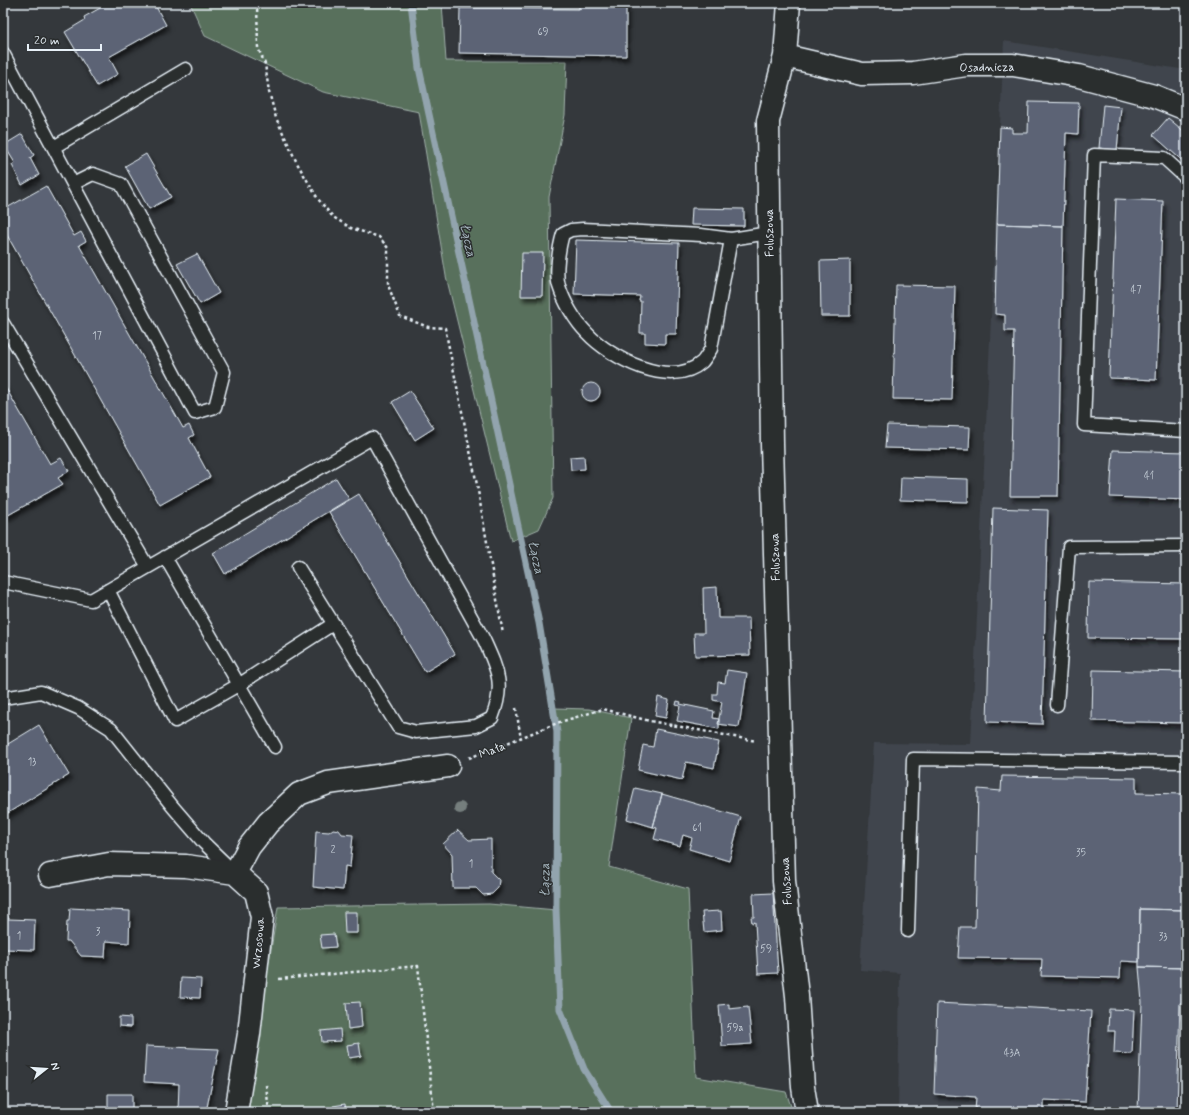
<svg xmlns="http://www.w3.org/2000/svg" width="1189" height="1115" font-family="Mynerve,sans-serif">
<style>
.built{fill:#40454d}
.green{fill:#59705c;stroke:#a0b0aa}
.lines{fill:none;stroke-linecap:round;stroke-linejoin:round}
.stream{stroke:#92a4ae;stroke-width:7}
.building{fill:#5b6475;stroke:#e8f1f8;filter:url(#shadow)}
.service-casing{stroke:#e8f1f8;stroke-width:15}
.minor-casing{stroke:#e8f1f8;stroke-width:25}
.path{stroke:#e8f1f8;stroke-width:2.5;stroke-dasharray:3 3;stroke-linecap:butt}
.service{stroke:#2a2d2e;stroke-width:12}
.minor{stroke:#2a2d2e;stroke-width:22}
.tree{fill:#747e7d}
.labels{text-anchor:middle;stroke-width:3;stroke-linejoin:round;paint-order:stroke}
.number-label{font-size:10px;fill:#c5ced7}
.street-label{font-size:12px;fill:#e8f1f8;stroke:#2a2d2e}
.water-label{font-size:13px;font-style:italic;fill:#a7b7c0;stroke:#2a2d2e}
</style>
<defs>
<filter id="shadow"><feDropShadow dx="2.5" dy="4.5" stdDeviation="2" flood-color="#0009"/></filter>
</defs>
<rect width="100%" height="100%" fill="#34383c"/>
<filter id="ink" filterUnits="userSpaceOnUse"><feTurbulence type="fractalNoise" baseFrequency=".025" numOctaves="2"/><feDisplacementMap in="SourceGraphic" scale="8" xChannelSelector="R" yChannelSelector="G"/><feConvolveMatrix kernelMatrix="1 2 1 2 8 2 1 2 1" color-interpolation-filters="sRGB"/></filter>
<g filter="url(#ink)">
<!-- built -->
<path class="built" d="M1004 41 1186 70V1112H898L900 973 860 970 874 743 971 744Z"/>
<!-- green -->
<path class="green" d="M190 3H442L446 61H567L565 115 549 197 553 498 539 529 511 541 446 276 419 112 323 92 205 36Z
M554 708 589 709 631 718 609 867 688 889 696 1077 786 1092 793 1112H248L266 980 278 907 489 904 556 910Z"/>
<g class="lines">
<!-- stream -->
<path class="stream" d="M411 3 419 68 539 623 557 732 556 910 560 1009 584 1069 611 1112"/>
</g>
<!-- building -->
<path class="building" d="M109 3H154L166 25 109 57 118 74 97 86 65 32 85 20 84 17Z
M579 3H626V56L459 53 460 8 579 9Z
M1029 102 1079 103 1078 134 1066 133 1063 226 997 224 1000 127 1012 128V133H1028Z
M1103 105 1121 107 1117 150 1099 148Z
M1168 118 1186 133V164L1153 135Z
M22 134 34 155 30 158 39 175 22 185 12 165 15 163 4 145Z
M146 154 171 197 149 209 125 166Z
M46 186 74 236 81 232 86 241 79 245 183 428 189 425 194 435 189 438 210 477 160 505 3 228V210Z
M1116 199 1163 201 1156 380 1109 378Z
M692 208 744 209V226L691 225Z
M997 224 1063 226 1058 496H1010L1014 331H1005V315L995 314Z
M576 240 679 243 676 334H665V344L645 343V333H640L641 301H639L640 296 574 294Z
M522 253H543L542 296H521Z
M197 254 219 293 200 304 177 264Z
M850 260V316H821L820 261Z
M896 285 955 286 952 400 893 399Z
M3 383 50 464 61 458 69 471 58 478 63 484 3 518Z
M582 392a9 9 0 1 1 18 0a9 9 0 1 1-18 0Z
M410 391 434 428 415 440 392 402Z
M887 425 970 427 969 450 885 448Z
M1113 450 1186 452V500L1110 497Z
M584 456 585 469 571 470 570 457Z
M901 477 968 479V502L900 500Z
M336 478 349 499 225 574 213 553Z
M359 494 455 654 425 672 329 512Z
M993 508 1048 510 1042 724 987 722Z
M1089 582 1186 584V639L1088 638Z
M717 587 718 618H749L750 655 695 656 694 633H704L703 588Z
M727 670 747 673 739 727 718 724 722 702 713 700V694H717L718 682 725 683Z
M1093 670 1186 672V723L1092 721Z
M658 697 669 700 666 718 655 716Z
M677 701 681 702 680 704 714 711 713 718 719 719V729L677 721 680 706 676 705Z
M39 725 69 775 3 816V747Z
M656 729 719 742 714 768 686 762 682 780 638 770 643 745 653 747Z
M1002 776 1136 778V793L1186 794V910L1140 909 1139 962 1121 961 1120 978 1041 976 1042 959 958 958 960 927H975L978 789 1001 791Z
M635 788 662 794 653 827 627 819Z
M662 794 741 817 729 861 689 849 692 838 683 835 680 846 654 839 657 828 653 827Z
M333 829 339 830 342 834 353 835 350 867 345 866 343 890 313 887 316 831 329 832Z
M458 830 469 840 491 839V872L499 880 498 888 492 894 483 895 476 888H453L452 854 443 844Z
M773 893 778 973 758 974 755 922 752 923 751 917H754L753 894Z
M70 908 130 911 129 943 106 941 105 957 81 956 69 941H66L67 921H69Z
M1140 909 1186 910V968L1139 967Z
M721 911 722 930 704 932 702 912Z
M344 912H357V933H345Z
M3 916H8V919L35 920 34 950 3 949Z
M334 934 336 947 322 948 320 935Z
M1139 967 1186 968V1003H1180L1177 1112H1138L1142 1002Z
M181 978 201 979 200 998 180 997Z
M360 1002 362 1027 348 1029 346 1003Z
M937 1003 1091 1011 1085 1102 1044 1100V1112H975L976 1097 934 1094Z
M729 1004V1009L748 1007 752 1044 722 1046 719 1005Z
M1109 1009 1134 1010 1132 1054 1114 1053 1115 1031H1108Z
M119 1017 131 1018V1027L119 1026Z
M340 1029 341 1041 322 1042 321 1031Z
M359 1043 361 1056 349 1058 347 1045Z
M146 1046 219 1049 206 1112H178L179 1084 144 1082Z
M108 1094H132V1112H102L108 1111Z
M345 1104 346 1112H334L333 1106Z"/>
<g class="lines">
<defs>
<path id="service" d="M3 53 195 413 215 407 224 372 121 184 93 174 73 184
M54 147 186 69
M1186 178 1164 158 1094 155 1084 425 1186 431
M731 239 711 349C708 353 705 359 702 362 671 390 610 358 587 333 575 321 564 302 559 286 555 273 559 247 563 234L571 230 583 229 701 235 731 239 769 233
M3 323 148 567
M165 557 275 747
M3 582 91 600 372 438 484 640C498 671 505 685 492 718L476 726 416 732 398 727 298 567
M108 590 175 721 240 684 333 624
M3 698 41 692 78 708 111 729 173 807 204 843 233 871
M1057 705 1069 547 1186 546
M908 931 913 759 1186 762"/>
<path id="minor" d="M789 3 785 56 768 121 772 444 784 881 797 996 803 1087 807 1112
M785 56 862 74 913 73 966 65H1013L1079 76 1154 96 1186 109
M235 873 249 847 268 823 299 794 328 783 448 766
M50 875 109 864 186 866 235 873 256 892 262 917 249 1034 236 1112"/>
</defs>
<!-- service casing -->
<use href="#service" class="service-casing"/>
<!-- minor casing -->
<use href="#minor" class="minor-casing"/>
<!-- path -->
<path class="path" d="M257 3 258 48 265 64 269 92 276 118 297 163 318 199 333 217 351 228 379 237 388 248V285L400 316 428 327 445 328 477 485 503 634
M516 708 521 739
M469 758 560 722 603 709 650 721 756 741
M279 979 418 966 434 1112
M266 1085 269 1112"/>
<!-- service -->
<use href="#service" class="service"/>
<!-- minor -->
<use href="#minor" class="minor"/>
</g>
<!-- trees -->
<circle class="tree" cx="460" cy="808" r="6"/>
</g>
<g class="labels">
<!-- number labels -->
<g class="number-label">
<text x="543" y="35">69</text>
<text x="1136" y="293">47</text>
<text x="97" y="339">17</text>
<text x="1149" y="479">41</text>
<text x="32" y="765">13</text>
<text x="697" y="831">61</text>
<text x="333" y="853">2</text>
<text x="1081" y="856">35</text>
<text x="471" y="867">1</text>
<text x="98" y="935">3</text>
<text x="19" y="939">1</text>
<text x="1163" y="940">33</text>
<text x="766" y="952">59</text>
<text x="735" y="1031">59a</text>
<text x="1012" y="1056">43A</text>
</g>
<!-- street labels -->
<g class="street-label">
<text transform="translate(987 67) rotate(-1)" y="4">Osadnicza</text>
<text transform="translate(769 233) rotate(-91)" y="4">Foluszowa</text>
<text transform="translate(775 557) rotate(-92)" y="4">Foluszowa</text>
<text transform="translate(492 750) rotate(-21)" y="4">Mała</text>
<text transform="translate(786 881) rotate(-94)" y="4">Foluszowa</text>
<text transform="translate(258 943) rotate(-85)" y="4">Wrzosowa</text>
</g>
<!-- water labels -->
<g class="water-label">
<text transform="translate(469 240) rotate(78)" y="5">Łącza</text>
<text transform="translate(537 557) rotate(78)" y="5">Łącza</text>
<text transform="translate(544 880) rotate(-90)" y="5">Łącza</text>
</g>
</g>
<!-- margin -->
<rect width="1189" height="1115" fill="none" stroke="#2a2d2e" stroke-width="16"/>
<rect x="8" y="8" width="1173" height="1099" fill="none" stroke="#e8f1f8" stroke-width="1.5" filter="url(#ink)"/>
<!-- north arrow -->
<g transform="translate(46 1069) rotate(73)" stroke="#2a2d2e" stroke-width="3" paint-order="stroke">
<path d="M0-3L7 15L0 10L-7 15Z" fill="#e8f1f8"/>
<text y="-6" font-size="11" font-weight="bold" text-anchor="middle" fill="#e8f1f8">N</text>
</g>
<!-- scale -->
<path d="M28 44v6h73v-6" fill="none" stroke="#e8f1f8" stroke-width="2"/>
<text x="34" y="44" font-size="12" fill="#e8f1f8" stroke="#2a2d2e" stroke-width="3" paint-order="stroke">20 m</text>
</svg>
